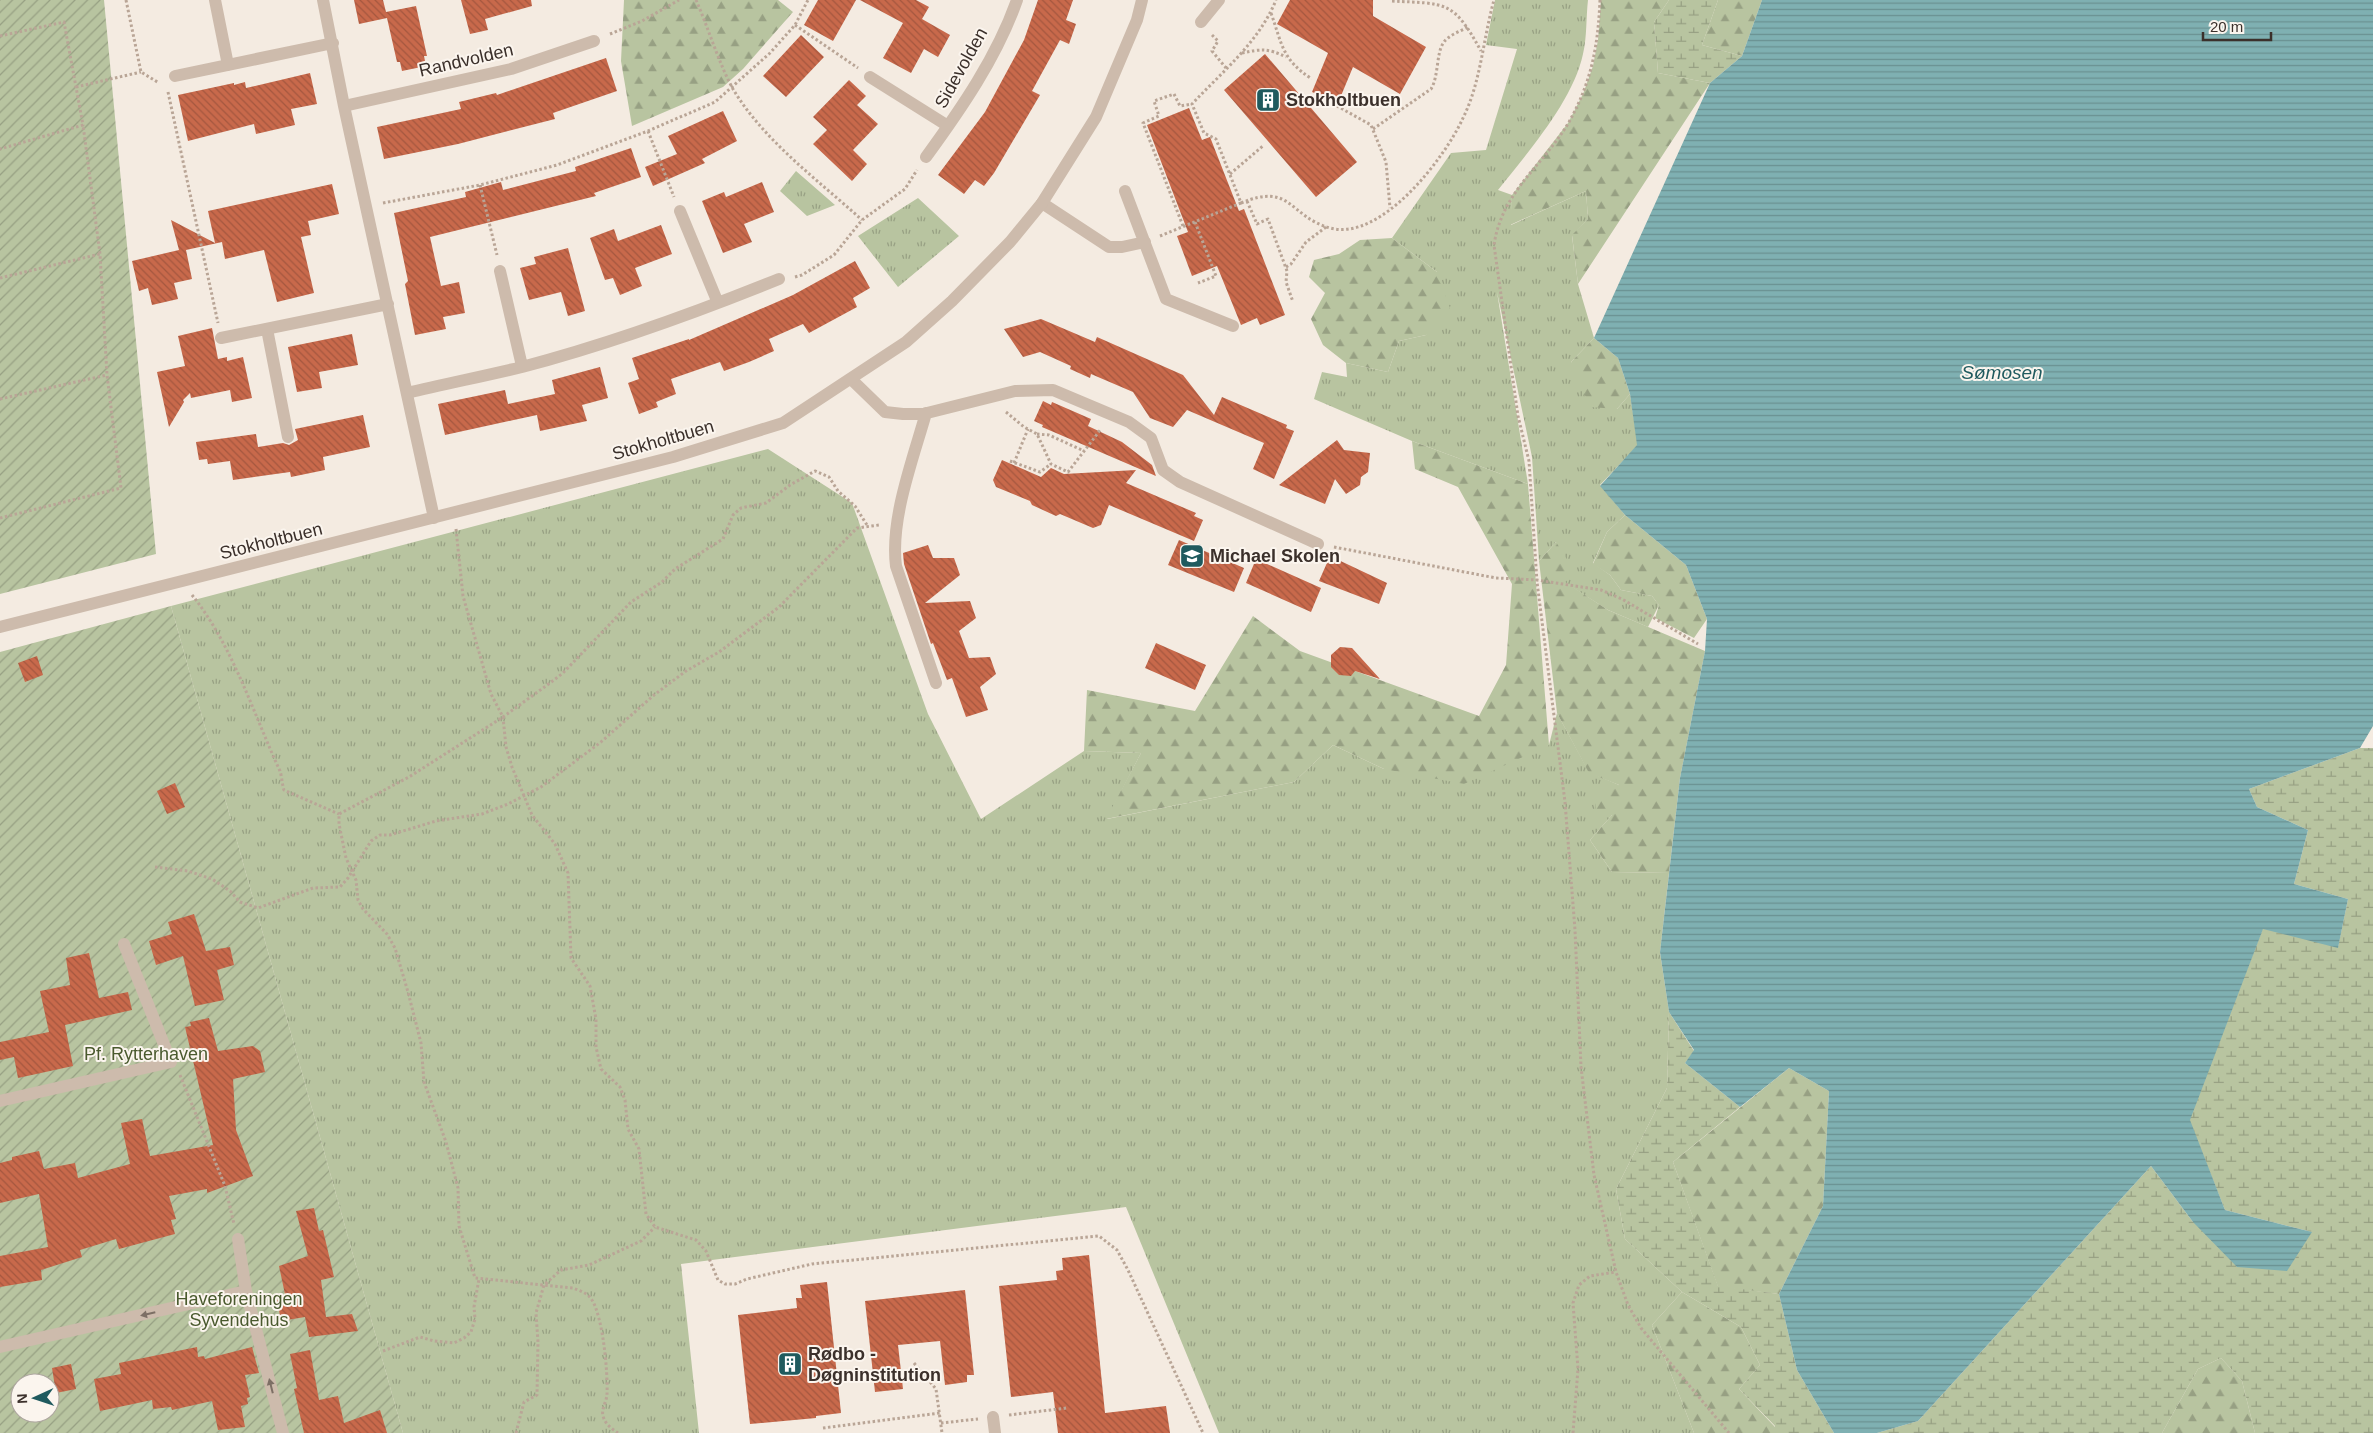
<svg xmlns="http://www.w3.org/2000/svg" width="2373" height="1433" font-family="Helvetica,sans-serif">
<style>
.grass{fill:url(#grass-tufts)}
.forest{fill:url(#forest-firs)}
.wetland{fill:url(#wetland-marsh)}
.garden{fill:url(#garden-furrows);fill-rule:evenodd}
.water{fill:url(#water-rules)}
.building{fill:url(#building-back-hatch)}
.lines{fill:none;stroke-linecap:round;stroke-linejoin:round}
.path{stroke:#b9a596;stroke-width:3;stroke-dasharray:2.5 2.5;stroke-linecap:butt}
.lane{stroke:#cdbbac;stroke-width:12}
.street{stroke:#cdbbac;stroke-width:12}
.oneway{fill:#7d6f65}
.labels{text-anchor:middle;stroke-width:4;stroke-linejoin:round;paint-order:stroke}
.street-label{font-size:18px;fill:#3b302b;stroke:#fbf5ee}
.poi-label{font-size:18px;font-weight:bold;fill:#3b302b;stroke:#fbf5ee;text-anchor:start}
.park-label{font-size:18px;fill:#4a5a2e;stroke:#fbf5ee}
.water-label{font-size:19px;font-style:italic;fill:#1f5a5e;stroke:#fbf5ee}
</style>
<defs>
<pattern id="grass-tufts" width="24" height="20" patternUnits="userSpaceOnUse" patternTransform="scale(1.25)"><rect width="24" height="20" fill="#b8c4a0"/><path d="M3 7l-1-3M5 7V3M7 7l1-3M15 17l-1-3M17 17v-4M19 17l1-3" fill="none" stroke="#97a083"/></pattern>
<pattern id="forest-firs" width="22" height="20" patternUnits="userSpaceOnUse" patternTransform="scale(1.25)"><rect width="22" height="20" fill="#b8c4a0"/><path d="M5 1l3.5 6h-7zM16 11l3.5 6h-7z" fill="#97a083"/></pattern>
<pattern id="wetland-marsh" width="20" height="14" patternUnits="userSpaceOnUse" patternTransform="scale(1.25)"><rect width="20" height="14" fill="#b8c4a0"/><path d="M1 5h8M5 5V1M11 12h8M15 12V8" fill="none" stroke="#97a083"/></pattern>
<pattern id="garden-furrows" width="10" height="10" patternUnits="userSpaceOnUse" patternTransform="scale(1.25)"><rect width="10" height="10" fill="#b8c4a0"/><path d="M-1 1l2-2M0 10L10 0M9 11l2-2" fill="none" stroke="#97a083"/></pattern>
<pattern id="water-rules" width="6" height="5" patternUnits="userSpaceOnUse" patternTransform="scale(1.25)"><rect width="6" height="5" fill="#7fb0b2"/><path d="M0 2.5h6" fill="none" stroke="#699091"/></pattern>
<pattern id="building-back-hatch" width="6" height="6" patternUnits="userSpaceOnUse" patternTransform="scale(1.25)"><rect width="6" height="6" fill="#c8694b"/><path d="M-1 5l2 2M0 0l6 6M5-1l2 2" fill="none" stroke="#a4573f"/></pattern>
</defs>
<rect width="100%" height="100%" fill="#f4ebe1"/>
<!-- grass -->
<path class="grass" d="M1495 0H1588C1586 17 1587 37 1583 54 1573 101 1528 152 1498 190L1512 195 1511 225 1586 191 1588 219 1572 236 1578 284 1594 338 1571 362 1617 409 1630 394 1638 445 1600 485 1625 515 1607 532 1593 563 1610 575 1621 590 1652 596 1659 605 1648 627 1608 610 1564 582 1556 542 1539 561 1532 457 1497 292 1528 484 1412 441 1314 399 1322 372 1347 377 1346 363 1388 372 1399 341 1426 335 1437 272 1392 238 1451 153 1486 150 1517 49 1486 45Z
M796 171 835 205 807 216 780 191Z
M918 198 959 236 898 287 858 236Z
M768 449 852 503 928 714 981 819 1084 751 1141 753 1107 819 1294 782 1333 745 1384 769 1549 745 1557 713 1589 772 1619 785 1612 815 1590 840 1612 872 1669 873 1660 952 1669 1012 1667 1088 1616 1189 1625 1239 1682 1292 1652 1325 1694 1433H1219L1126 1207 681 1264 699 1433H403L171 606Z"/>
<!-- forest -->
<path class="forest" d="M624 0H778L793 12 743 69 723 87 632 126 621 61Z
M1601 0H1669L1654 22 1658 73 1710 83 1578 284 1572 235 1588 219 1586 191 1510 225 1512 195 1568 123 1583 94 1593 66 1598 40Z
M1718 0H1762L1742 56 1702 45Z
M1392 238 1437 272 1450 308 1426 335 1399 341 1388 372 1346 363 1323 345 1311 319 1325 293 1309 277 1314 260 1339 254 1360 240Z
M1594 338 1618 358 1630 394 1617 409 1590 407 1571 362Z
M1412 441 1528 484 1549 745 1464 784 1384 769 1333 745 1294 782 1106 819 1141 753 1084 751 1087 690 1195 711 1253 616 1300 651 1479 716 1506 665 1512 584 1458 487 1415 469Z
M1625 515 1686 565 1707 619 1694 638 1655 618 1659 605 1652 596 1621 590 1610 575 1593 564 1607 532Z
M1556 542 1576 574 1565 582 1608 610 1705 651 1680 778 1669 873 1612 872 1590 840 1612 815 1597 816 1595 799 1619 785 1589 773 1557 713 1539 561Z
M1789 1068 1829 1091 1823 1206 1779 1294 1718 1287 1673 1162Z
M1682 1292 1741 1327 1760 1365 1739 1389 1775 1427V1433H1694L1652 1325Z
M2221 1358 2242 1381 2255 1433H2162L2198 1369Z"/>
<!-- wetland -->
<path class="wetland" d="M1669 0H1718L1702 45 1742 56 1710 83 1658 73 1654 22Z
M2360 748H2373V1433H2255L2242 1381 2221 1358 2198 1369 2162 1433H1877L1918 1421 2151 1166 2193 1222 2312 1232 2225 1210 2189 1120 2263 928 2338 947 2348 899 2294 884 2308 830 2257 807 2249 789Z
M1669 1012 1694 1051 1685 1063 1740 1107 1673 1162 1718 1286 1779 1294 1797 1370 1834 1433H1775V1426L1739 1389 1760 1365 1741 1327 1682 1292 1625 1239 1616 1189 1667 1088Z"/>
<!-- garden -->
<path class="garden" d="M0 0H104L156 554 0 594Z
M171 606 403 1433H0V652ZM20 1383H50V1413H20Z"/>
<!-- water -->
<path class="water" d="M1762 0H2373V726L2360 748 2249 789 2257 807 2308 830 2294 884 2348 899 2338 948 2263 929 2190 1120 2225 1210 2312 1232 2287 1271 2237 1267 2193 1222 2151 1166 1918 1421 1877 1433H1834L1797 1370 1779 1294 1823 1206 1829 1091 1789 1068 1740 1107 1685 1063 1694 1050 1669 1012 1660 952 1680 778 1705 651 1707 619 1686 565 1625 515 1600 486 1637 445 1630 394 1618 358 1594 338 1710 83 1742 56Z"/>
<!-- building -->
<path class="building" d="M354 0H383L386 12 416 6 427 56H424L426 66 402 71 400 62H397L387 18 359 24Z
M461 0H531L532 6 485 19 488 30 470 34Z
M818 0H856L833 41 804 25Z
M860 0H916L929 7 922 19 950 35 938 57 924 49 911 73 883 58 903 23Z
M1038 0H1073L1066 20 1076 24 1069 44 1060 40 1032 91 1040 95 994 173 984 186 975 180 964 194 938 175 985 112 1024 40Z
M1290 0H1373V16L1426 47 1400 94 1353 67 1338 103 1312 92 1328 53 1277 24Z
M801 35 824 57 786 97 763 76Z
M1265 54 1357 162 1316 197 1224 90Z
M606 58 617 91 553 113 555 119 458 144 384 159 377 127 461 109 459 102 496 93 497 95Z
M310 73 317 104 291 109 295 125 256 134 254 124 188 141 178 95 234 83V85L245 82 246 88Z
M849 80 866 96 857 105 878 124 853 150 867 164 852 181 813 144 827 130 813 117Z
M1189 108 1202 140 1210 137 1239 211 1244 209 1285 315 1260 325 1257 318 1241 325 1217 266 1192 276 1177 236 1188 232 1147 125Z
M723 111 737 141 702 159 705 163 653 186 645 167 677 154 668 136Z
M631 148 641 177 594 193 596 196 430 237 441 286 459 282 465 313 443 317 446 329 415 335 405 284 408 281 394 213 466 197 465 192 501 182 503 190 576 171 575 167Z
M762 182 774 212 744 224 752 242 723 253 702 201 724 192 726 197Z
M332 184 339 214 308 221 311 235 301 237 314 293 277 302 264 250 225 259 222 242 186 250 192 279 174 283 178 299 152 305 148 288 139 291 132 261 179 250 171 220 215 243 208 211Z
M661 225 672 254 635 268 642 286 620 295 613 278 605 280 590 238 614 229 618 241Z
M568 248 585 311 568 316 561 292 529 300 520 268 536 264 534 257Z
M855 261 870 288 853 298 857 307 809 333 803 324 769 339 774 351 749 362 724 371 720 362 671 379 676 394 656 402 658 407 639 414 628 383 639 379 632 358 689 339V340L793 295Z
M1041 319 1095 342 1097 337 1183 375 1214 415 1222 397 1287 425 1286 428 1294 431 1274 479 1253 469 1264 443 1187 410 1173 427 1150 418 1133 392 1091 374 1090 378 1070 369 1071 366 1040 352 1023 357 1004 329Z
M212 328 218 359 227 357V361L243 357 252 398 232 402 230 390 191 398 190 393 183 400 184 402 169 427 157 372 185 366 178 336Z
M352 334 358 365 319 372 322 388 297 392 288 347Z
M600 367 608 398 582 405 587 421 540 431 537 415 445 435 438 404 505 390 508 404 555 394 552 380Z
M1043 401 1051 405 1052 402 1091 419 1088 426 1122 442 1152 465 1156 476 1042 427 1043 425 1034 421Z
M363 415 370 447 323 457 325 470 291 477 290 472 233 480 230 461 208 464 207 459 199 460 196 442 256 434 258 447 283 443 289 445 298 440 295 429Z
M1337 440 1344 450 1370 453 1368 472 1361 477 1360 485 1346 494 1335 479 1325 504 1279 485Z
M1002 460 1041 477 1051 468 1064 474 1136 470 1126 483 1196 513 1194 516 1203 520 1194 541 1109 505 1101 525 1093 528 1060 514 1056 516 1032 505 1030 501 996 487 993 480Z
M1179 540 1244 568 1234 592 1168 565Z
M928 545 933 558H954L960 575 925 603 970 601 976 618 959 631 969 658 990 657 996 674 980 687 988 710 966 717 952 678 947 680 933 643 931 644 904 564 903 553Z
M1330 556 1387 583 1379 604 1319 581Z
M1256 559 1321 588 1311 612 1246 583Z
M1156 643 1206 665 1195 690 1145 668Z
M1340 647 1352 648 1380 679 1355 671 1351 676 1339 675 1331 667V655Z
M37 656 43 675 25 682 18 663Z
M175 783 185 807 167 814 157 791Z
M194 914 206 951 230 947 234 965 217 970 224 1000 195 1006 183 956 156 965 149 941 172 934 168 922Z
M89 953 99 998 128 992 132 1010 65 1025 73 1066 18 1078 14 1057 0 1060V1042L49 1032 40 991 70 985 66 958Z
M209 1018 218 1051 253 1046 260 1051 265 1072 233 1079 236 1130 253 1176 207 1193V1189L169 1196 176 1219 171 1220 175 1234 119 1249 116 1239 80 1250 82 1257 41 1270 42 1280 0 1287V1256L48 1247 39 1194 0 1203V1163L12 1160V1157L39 1151 44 1169 75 1163 78 1178 130 1164 121 1123 142 1119 150 1156 213 1145 185 1027 191 1026 190 1022Z
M314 1208 319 1231 323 1230 334 1277 321 1280 326 1317 352 1314 358 1331 309 1337 305 1317 281 1321 277 1300 286 1299 279 1266 308 1256 296 1211Z
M1089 1255 1105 1413 1166 1406 1170 1433H1058L1053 1392 1011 1397 999 1286 1057 1280 1056 1271 1063 1270 1062 1258Z
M827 1282 841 1413 816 1416V1418L750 1424 738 1315 797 1308 796 1298H802L800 1285Z
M965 1290 974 1375H967V1382L945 1385 940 1341 898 1345 903 1389 875 1392 865 1301Z
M197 1347 198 1357 204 1356 205 1359 252 1347 259 1373 245 1375 250 1397 247 1398 248 1404 241 1406 245 1427 218 1430 212 1401 172 1410 171 1407 153 1409 152 1400 100 1411 94 1379 121 1374 119 1363Z
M310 1350 319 1400 338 1396 344 1423 380 1410 387 1433H304L294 1389 297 1388 290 1354Z
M71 1364 76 1389 56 1393 52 1368Z"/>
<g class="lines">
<!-- path -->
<path class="path" d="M126 0 141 72 159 83
M696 0C708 27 719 64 733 89 764 141 818 180 862 220
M1600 0C1598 45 1592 81 1569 122 1543 166 1502 191 1494 245L1518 416 1529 461 1537 582 1565 802 1575 930 1581 1067 1594 1175 1616 1272 1628 1305 1641 1328 1729 1433
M1392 1C1447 4 1453 0 1481 51
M1271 13C1282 44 1282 60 1312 79
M795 25 858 68
M610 34 642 21 679 0
M1212 35 1218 41 1212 51 1226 68
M0 36 64 22 83 125 0 149
M1242 53C1261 49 1268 48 1286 57
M76 87 141 72
M168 92 218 323
M1328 101 1371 125 1386 162 1390 208
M1373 129 1431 89C1439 76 1436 52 1444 42 1449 35 1461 31 1468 27
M648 131 674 197
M1230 174 1264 145
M480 185 497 255
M1247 201 1257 224 1268 219 1287 271 1286 282 1293 302
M383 203 480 185 557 165 648 131 715 102 770 53 795 25 808 0
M1241 203C1292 182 1288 216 1330 228 1381 242 1445 158 1463 118 1481 82 1483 39 1494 0
M1195 222 1216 276 1198 283
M1183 226 1143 123 1159 116 1154 101 1174 94 1180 106 1192 104
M1160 236 1241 203 1216 139 1204 133 1192 104C1222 72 1259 42 1276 0
M1286 267 1291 264 1306 242 1326 227
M795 277 802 275 834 255 862 220 905 189 917 170
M0 278 100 254
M0 399 107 375
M1006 412 1024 427 1037 434 1051 464 1068 472 1101 429
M1037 434 1049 435 1084 451
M1010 461 1040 472 1051 464
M1014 463 1028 429
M0 518 121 488 107 375 100 254 83 125
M456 529 463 596 491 694 503 717 506 747 512 767 532 815 555 844 568 873 571 958 590 986 596 1019V1047L601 1069 620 1087 625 1100 628 1129 639 1149 646 1214 655 1227 696 1240 706 1251 718 1280 725 1284H735L747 1279 812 1264 1099 1236 1117 1250 1128 1270 1203 1433
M1334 547 1496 578 1537 580 1601 590 1622 599 1698 644
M192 595C233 646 253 713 280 771 282 777 282 784 284 790L339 814
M155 867 188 871 212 879 230 891 240 902 258 908 313 888 340 887 348 878 371 841 380 835H390L436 821 482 814 508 804 541 787 601 742 654 695 686 671 719 652 779 607 857 528 879 525
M180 1075 225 1186 234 1224
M383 1351 420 1337 434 1341 454 1343 464 1338 471 1332 475 1319 474 1307 479 1279
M914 1363 936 1389 942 1433
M1009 1415 1067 1408
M941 1423 978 1419
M823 1428 940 1413
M516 1433 524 1402 537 1395 538 1342 536 1313 544 1285 561 1270 589 1265 641 1241 655 1227
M618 1433C612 1429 605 1424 603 1416 601 1409 607 1401 607 1394 608 1372 603 1318 592 1300 588 1293 580 1291 573 1288L475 1278 459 1226 458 1188 446 1142 424 1082 421 1043 408 992 395 948 387 934 363 909 358 900 356 880 346 858 339 824V814L409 777 503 717 550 683 563 673 631 602 662 582 675 569 723 539 733 515 741 508 766 503 790 485 815 471 829 477 838 491 855 506 867 525
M1573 1433 1578 1369 1573 1303 1579 1285 1590 1276 1616 1272"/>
<!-- lane -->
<path class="lane" d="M1201 22 1219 0
M1125 191 1166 299 1233 326
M1042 203 1109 247H1122L1145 242
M851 379 885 412 903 414H923L1015 391 1053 390 1129 422 1151 438 1163 470 1180 482 1318 544
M926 413C913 459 890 519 896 566L936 683
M0 1101 171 1062 124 944
M238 1239 246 1291 283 1433
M0 1347 246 1291
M993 1417 995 1433"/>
<!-- street -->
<path class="street" d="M215 0 228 65
M323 0 344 106 434 518
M175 76 333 43
M870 77 948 126
M344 106 511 69 594 41
M926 157C961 109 997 57 1017 0
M680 211 718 303
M500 271 522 366
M267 329 288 437
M221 338 388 304
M407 393C445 384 484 376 522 367 610 344 695 313 779 279
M0 627 673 457 783 423 906 342 952 301 1010 242 1042 203 1096 117 1137 20 1142 0"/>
</g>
<!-- one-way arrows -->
<defs><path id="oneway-solid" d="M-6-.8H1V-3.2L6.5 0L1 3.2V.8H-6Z" transform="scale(1.25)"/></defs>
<g class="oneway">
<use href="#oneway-solid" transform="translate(148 1314) rotate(167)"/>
<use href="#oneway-solid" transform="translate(271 1386) rotate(-104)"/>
</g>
<!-- icons -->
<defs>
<symbol id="building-square" viewBox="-11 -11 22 22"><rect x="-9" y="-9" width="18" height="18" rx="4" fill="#1f5a5e" stroke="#fbf5ee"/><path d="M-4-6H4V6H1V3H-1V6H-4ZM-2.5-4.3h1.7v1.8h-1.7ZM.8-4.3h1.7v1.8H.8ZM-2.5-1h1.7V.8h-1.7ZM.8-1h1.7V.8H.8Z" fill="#fff"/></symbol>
<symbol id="school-square" viewBox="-11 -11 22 22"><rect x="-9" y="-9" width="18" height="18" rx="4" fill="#1f5a5e" stroke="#fbf5ee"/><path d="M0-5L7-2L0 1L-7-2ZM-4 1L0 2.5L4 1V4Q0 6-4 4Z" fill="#fff"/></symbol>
</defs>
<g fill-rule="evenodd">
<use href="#building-square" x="1254" y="86" width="28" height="28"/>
<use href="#school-square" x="1178" y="542" width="28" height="28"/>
<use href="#building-square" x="776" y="1350" width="28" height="28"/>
</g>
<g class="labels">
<!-- street labels -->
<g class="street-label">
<text transform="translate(466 60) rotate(-13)" y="6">Randvolden</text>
<text transform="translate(961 68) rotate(-61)" y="6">Sidevolden</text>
<text transform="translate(663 440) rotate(-16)" y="6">Stokholtbuen</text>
<text transform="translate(271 541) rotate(-14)" y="6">Stokholtbuen</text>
</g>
<!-- poi labels -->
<g class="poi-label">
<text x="1286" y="106">Stokholtbuen</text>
<text x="1210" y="562">Michael Skolen</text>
<text x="808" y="1360">Rødbo -<tspan x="808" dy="21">Døgninstitution</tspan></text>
</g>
<!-- park labels -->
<g class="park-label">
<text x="146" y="1060">Pf. Rytterhaven</text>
<text x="239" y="1305">Haveforeningen<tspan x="239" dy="21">Syvendehus</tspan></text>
</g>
<!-- water labels -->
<g class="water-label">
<text x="2002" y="379">Sømosen</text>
</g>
</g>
<!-- north arrow -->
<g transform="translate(35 1398) rotate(267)"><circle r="24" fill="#fbf5ee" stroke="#aea6a0"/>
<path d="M0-4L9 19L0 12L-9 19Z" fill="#1f5a5e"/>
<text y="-8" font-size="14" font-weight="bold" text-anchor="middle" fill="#3b302b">N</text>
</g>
<!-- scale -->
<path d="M2203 32v8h68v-8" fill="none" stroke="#3b302b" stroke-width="2.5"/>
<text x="2210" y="32" font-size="15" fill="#3b302b" stroke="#fbf5ee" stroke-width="4" paint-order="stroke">20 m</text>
</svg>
